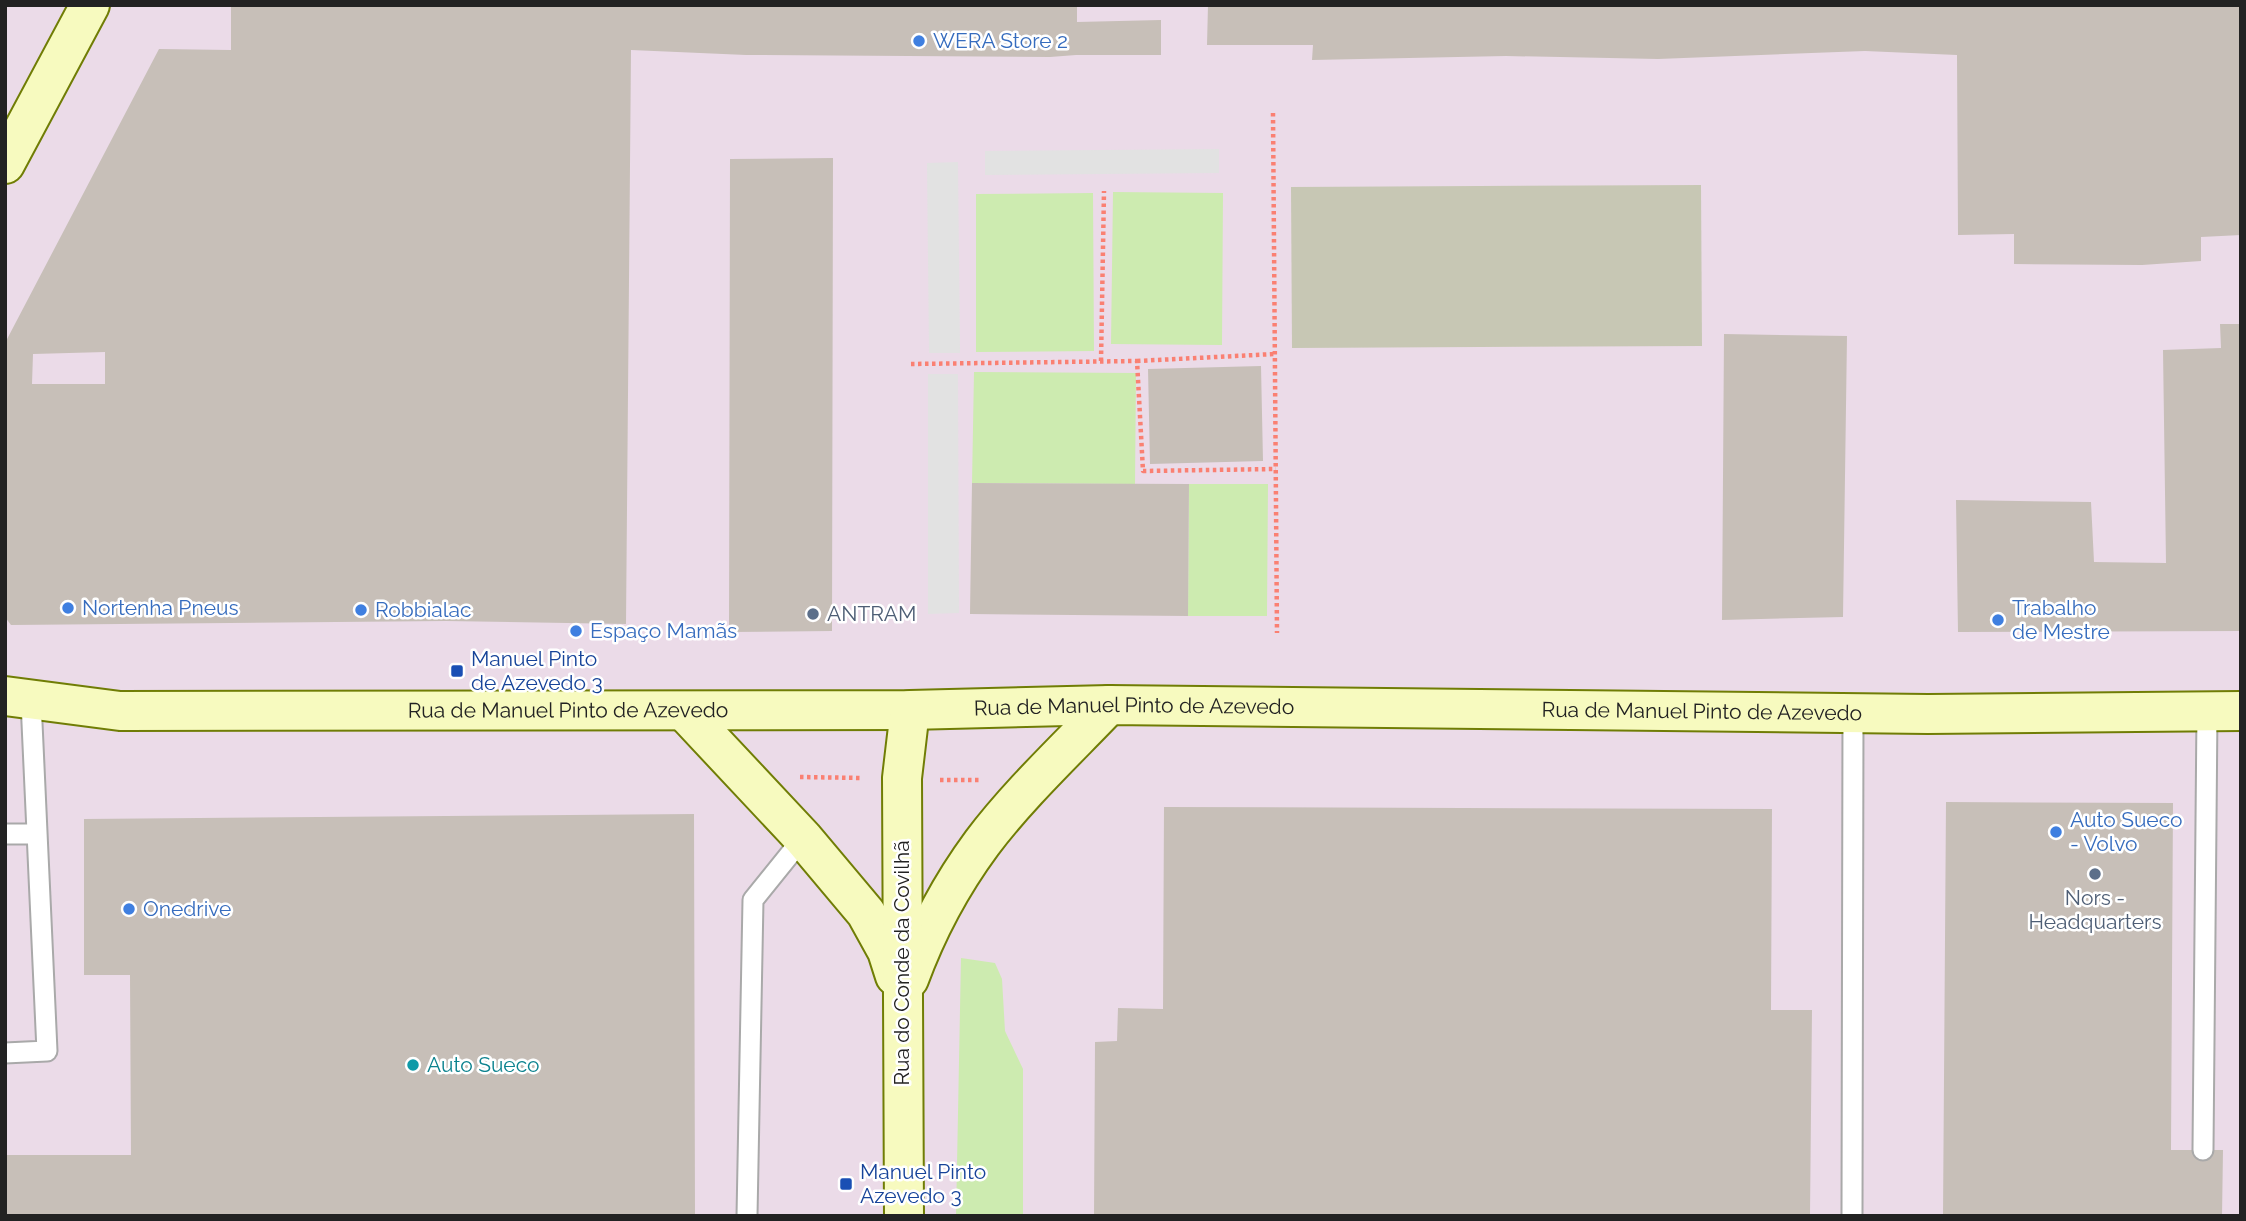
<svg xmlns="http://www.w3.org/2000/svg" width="2246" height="1221" font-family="Raleway,sans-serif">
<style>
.industrial{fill:#ebdbe8}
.construction{fill:#c7c7b4}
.grass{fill:#cdebb0}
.parking{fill:#e2e2e2}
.building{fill:#c7bfb8;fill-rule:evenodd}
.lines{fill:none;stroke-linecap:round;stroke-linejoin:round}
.lane-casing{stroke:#a9a9a9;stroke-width:23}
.secondary-casing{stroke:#707d05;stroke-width:42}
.path{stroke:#fa8072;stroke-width:4.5;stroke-dasharray:3.5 3.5;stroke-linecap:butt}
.lane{stroke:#fff;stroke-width:19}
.secondary{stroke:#f7fabf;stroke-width:38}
.shop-dot{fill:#3f7fe0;stroke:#fff;stroke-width:2.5}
.service-dot{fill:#5c6f8a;stroke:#fff;stroke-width:2.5}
.transit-dot{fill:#1a4fb4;stroke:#fff;stroke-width:2.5}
.culture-dot{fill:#0f9aa8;stroke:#fff;stroke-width:2.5}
.labels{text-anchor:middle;stroke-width:5;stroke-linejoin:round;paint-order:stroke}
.shop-label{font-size:21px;fill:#366cbe;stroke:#fff;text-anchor:start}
.service-label{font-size:21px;fill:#4e5e75;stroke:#fff;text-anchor:start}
.transit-label{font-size:21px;fill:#164399;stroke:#fff;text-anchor:start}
.street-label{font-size:21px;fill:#222;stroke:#fff}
.culture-label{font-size:21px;fill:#0d838f;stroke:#fff;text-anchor:start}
</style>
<rect width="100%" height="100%" fill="#f2efe9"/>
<!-- industrial -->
<path class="industrial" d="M5 5H2241V1216H5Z"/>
<!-- construction -->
<path class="construction" d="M1701 185 1702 346 1292 348 1291 187Z"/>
<!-- grass -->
<path class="grass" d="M1113 192 1223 193 1222 345 1111 344Z
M1093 193 1094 351 976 352V194Z
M974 372 1136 373 1135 484 972 483Z
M1189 484H1268L1267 616H1188Z
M961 958 995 963 1002 979 1005 1031 1023 1069V1216H956Z"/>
<!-- parking -->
<path class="parking" d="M1219 149V173L985 175V151Z
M958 162 960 353H929L927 163Z
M928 374H958L959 613 928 614Z"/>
<!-- building -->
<path class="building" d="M231 5H1077V22L1161 20V55H1076L1050 57 746 55 631 50 626 624 446 621 11 625 5 617V343L159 49 231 50ZM105 352V384H32L33 354Z
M1208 5H2241V235L2201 237V261L2142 265 2014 264V234L1958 235 1957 55 1865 51 1658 59 1506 56 1312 60 1313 45H1207Z
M833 158 832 631 729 632 730 159Z
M2220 324H2241V631L1958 632 1956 500 2091 502 2094 562 2166 563 2163 350 2221 348Z
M1724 334 1847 336 1843 617 1722 620Z
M1261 366 1263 461 1150 464 1148 369Z
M972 483 1189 484 1188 616 970 614Z
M1946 802 2173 803 2171 1150H2223L2222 1216H1943Z
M1164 807 1772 809 1771 1010H1812L1810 1216H1094L1095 1042 1117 1041 1118 1008 1163 1009Z
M694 814 695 1216H5V1155H131L130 975H84V819Z"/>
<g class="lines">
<defs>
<path id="lane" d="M5 834H37
M5 1053 47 1051 31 701
M2203 1150 2207 712
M747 1216 753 900 803 838
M1852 1216 1853 713"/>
<g id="secondary">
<path d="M5 164 90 5"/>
<path id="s1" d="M5 696 120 711 910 710 1109 705 1928 714 2241 711"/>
<path d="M684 711 803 838 866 913 887 951 895 976"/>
<path d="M909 979C927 930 951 885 982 843 1018 795 1067 749 1109 705"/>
<path d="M904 1216 902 778 910 710"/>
</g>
</defs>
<!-- lane casing -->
<use href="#lane" class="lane-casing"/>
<!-- secondary casing -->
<use href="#secondary" class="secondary-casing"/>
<!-- path -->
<path class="path" d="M1273 113 1277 633
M1101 361 1104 191
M1137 361 1275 354
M911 364 1137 361 1143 471 1276 469
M800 777 862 778
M940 780H980"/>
<!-- lane -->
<use href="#lane" class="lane"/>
<!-- secondary -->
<use href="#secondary" class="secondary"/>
</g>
<!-- markers -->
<g class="shop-dot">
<circle cx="919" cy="41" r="7"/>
<circle cx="68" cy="608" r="7"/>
<circle cx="361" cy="610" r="7"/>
<circle cx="1998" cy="620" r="7"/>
<circle cx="576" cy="631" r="7"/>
<circle cx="2056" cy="832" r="7"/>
<circle cx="129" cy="909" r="7"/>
</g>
<g class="service-dot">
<circle cx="813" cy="614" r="7"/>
<circle cx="2095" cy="874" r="7"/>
</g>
<g class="transit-dot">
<rect x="450" y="664" width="14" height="14" rx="3.5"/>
<rect x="839" y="1177" width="14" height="14" rx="3.5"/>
</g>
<circle class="culture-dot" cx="413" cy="1065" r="7"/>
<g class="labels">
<!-- shop labels -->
<g class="shop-label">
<text x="933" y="48">WERA Store 2</text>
<text x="82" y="615">Nortenha Pneus</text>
<text x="2012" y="615">Trabalho<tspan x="2012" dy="24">de Mestre</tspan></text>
<text x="375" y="617">Robbialac</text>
<text x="590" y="638">Espaço Mamãs</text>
<text x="2070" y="827">Auto Sueco<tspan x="2070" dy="24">- Volvo</tspan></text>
<text x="143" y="916">Onedrive</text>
</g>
<!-- service labels -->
<g class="service-label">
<text x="827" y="621">ANTRAM</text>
<text x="2095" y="905" text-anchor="middle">Nors -<tspan x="2095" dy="24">Headquarters</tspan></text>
</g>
<!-- transit labels -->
<g class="transit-label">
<text x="471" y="666">Manuel Pinto<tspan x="471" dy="24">de Azevedo 3</tspan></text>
<text x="860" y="1179">Manuel Pinto<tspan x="860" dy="24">Azevedo 3</tspan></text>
</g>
<!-- street labels -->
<g class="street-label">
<text dy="7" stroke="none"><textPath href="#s1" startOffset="1130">Rua de Manuel Pinto de Azevedo</textPath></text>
<text dy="7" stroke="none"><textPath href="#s1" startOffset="564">Rua de Manuel Pinto de Azevedo</textPath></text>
<text dy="7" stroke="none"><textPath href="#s1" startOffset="1698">Rua de Manuel Pinto de Azevedo</textPath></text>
<text transform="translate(902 963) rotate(-90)" y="7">Rua do Conde da Covilhã</text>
</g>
<!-- culture labels -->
<g class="culture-label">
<text x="427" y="1072">Auto Sueco</text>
</g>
</g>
<!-- border -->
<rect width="2246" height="1221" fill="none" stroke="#222222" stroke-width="14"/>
</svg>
